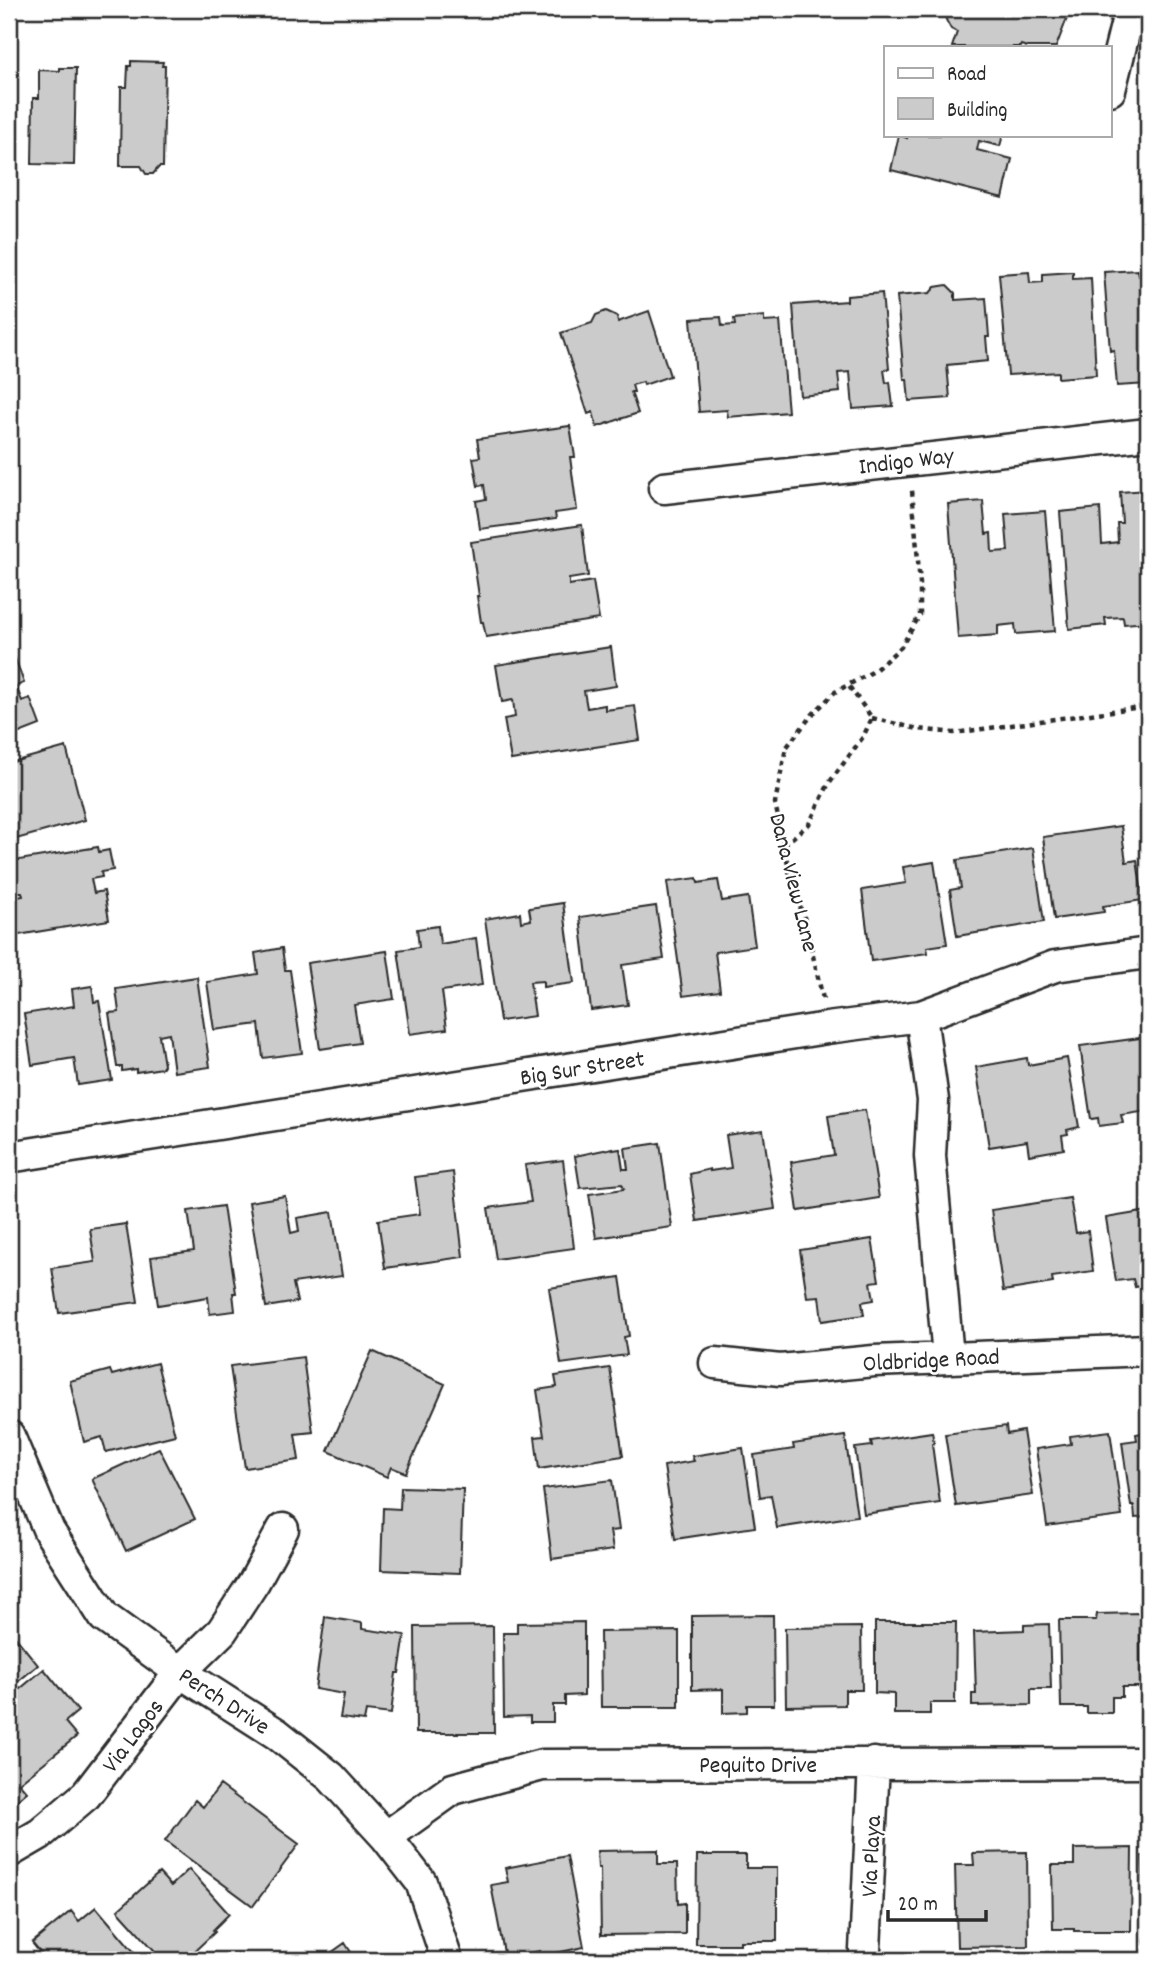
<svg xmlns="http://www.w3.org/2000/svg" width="1157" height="1969" font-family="Dekko,sans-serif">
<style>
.building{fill:#cbcbcb;stroke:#2b2b2b;stroke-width:2}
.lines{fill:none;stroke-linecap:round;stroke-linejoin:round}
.minor-casing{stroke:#2b2b2b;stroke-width:35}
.path{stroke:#2b2b2b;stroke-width:4.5;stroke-dasharray:5 5;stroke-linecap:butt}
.minor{stroke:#fff;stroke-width:30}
.labels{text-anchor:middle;stroke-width:5;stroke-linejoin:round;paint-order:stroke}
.street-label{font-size:24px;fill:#2b2b2b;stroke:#fff}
</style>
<rect width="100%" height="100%" fill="#fff"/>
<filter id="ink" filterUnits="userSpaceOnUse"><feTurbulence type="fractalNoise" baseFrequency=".0143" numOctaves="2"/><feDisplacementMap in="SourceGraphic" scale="14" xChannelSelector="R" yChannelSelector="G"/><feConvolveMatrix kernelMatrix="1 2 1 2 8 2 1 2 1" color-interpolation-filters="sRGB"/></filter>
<g filter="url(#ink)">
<!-- building -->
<path class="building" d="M950 9H1058L1069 13 1056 47H1027L1021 45 1020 47H952L957 32 951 29 946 20Z
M9 52H11L9 152Z
M131 61 163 62 162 66H165L163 167H159L153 174H146L141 166H120L121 87H127L128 66H131Z
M60 68H76L74 165 32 164 33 98H39V70L60 71Z
M899 135 907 138V135H1003L1000 146 979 141 977 150 1012 159 1003 198 891 170Z
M1138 270 1139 276H1148V384L1117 386 1114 350 1110 351 1104 272Z
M1029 272 1030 283 1043 282V274L1073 272V279L1091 278 1096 375 1058 378V372L1008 375 999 274Z
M947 285 955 293V300L986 298 989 337H986L988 361 947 365 950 398 909 401 907 379H904L897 296 930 293 935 287Z
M882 293 889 369 884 370 886 383 890 382 893 406 853 409 850 372 838 373 840 392 800 396 793 305 847 301V296Z
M606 311 617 316 618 322 649 311 670 376 644 385 643 382 632 385 634 392H631L638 413 597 427 593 412 588 414 561 333 592 323 596 315Z
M764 316V322L780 321 788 412 728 417 727 410 699 412 691 319 721 317 722 326 735 325 734 319Z
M570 426 575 457H570L577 510 555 513 556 519 480 529 476 501 486 499 484 485 478 486 473 458 480 457 477 439Z
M1148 490V622L1124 624 1123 617 1105 618 1106 625 1069 629 1060 512 1100 508 1102 544 1118 542 1117 523H1122L1120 492Z
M983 501 986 534 991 533 992 552 1008 551 1005 514 1045 511 1055 631 1016 634 1015 624 998 626V635L958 638 948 504Z
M582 525 588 576 569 579V585L593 581 599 619 486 637 483 622H481L477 596H479L471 542Z
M611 647 616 686 584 691 587 708 605 705V710L635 706 640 740 511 760 504 719 515 717 513 700 502 702 496 665Z
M15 658 24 683 16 686 22 701 30 698 40 725 9 737V661Z
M66 747 85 820 9 841V763Z
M1121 826 1126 862 1137 860 1143 900 1103 906 1104 912 1054 919 1043 837Z
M98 847 99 852 109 850 113 870 101 872 102 877 91 879 94 893 104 891 109 920 18 935 12 898 23 896 22 892H18L13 861Z
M1033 848 1044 922 957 936 950 890 961 888 957 860Z
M934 862 947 944 927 947 928 953 871 961 862 890 906 883 903 867Z
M697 878 698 883 718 880 722 901 748 897 755 946 715 952 720 991 683 996 667 882Z
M563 903 574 983 543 987V981L530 982 535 1016 500 1021 485 919 520 913 521 922 531 920 529 908Z
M656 906 664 959 622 965 628 1005 591 1010 580 917Z
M438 926 440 944 476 938 482 985 442 991 447 1029 410 1034 398 950 419 947 417 929Z
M282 948 285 970H290L302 1053 263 1058 259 1024 214 1030 207 982 258 974 255 953Z
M387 951 394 999 354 1005 360 1043 320 1049 307 963Z
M197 977 210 1067 174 1072 169 1033 159 1035 164 1065 162 1068 136 1072V1069L122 1071V1067H117L109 1013 119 1012 116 989Z
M92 986 94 1002 99 1001 112 1080 78 1085 74 1058 32 1065 24 1014 74 1006 72 989Z
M1148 1037V1111L1121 1115 1123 1123 1099 1126 1098 1118 1091 1119 1080 1046Z
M1027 1058 1028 1065 1067 1058 1079 1127 1067 1130 1068 1134 1062 1135 1064 1149 1029 1155 1027 1141 989 1147 976 1067Z
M865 1110 879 1198 798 1211 791 1162 834 1155 828 1116Z
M763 1130 775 1209 697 1221 690 1174 710 1169V1171L731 1168 726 1135Z
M660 1143 672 1227 596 1238 589 1194 624 1189 622 1184 580 1188 575 1156 613 1148V1150L620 1149 623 1169H628L625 1148Z
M563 1160 574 1248 496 1259 488 1208 531 1202 525 1165Z
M453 1172 463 1257 385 1268 378 1220 420 1214 415 1177Z
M285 1196 291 1233 299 1231 297 1218 332 1212 342 1276 293 1283 297 1302 266 1307 249 1202Z
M1070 1198 1076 1233 1088 1231 1093 1271 1052 1277 1053 1283 1003 1291 991 1210Z
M223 1206 236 1293H233L235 1311 210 1314 208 1297 158 1305 151 1257 194 1251 188 1211Z
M1148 1211V1285L1135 1287 1133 1279 1116 1281 1106 1218Z
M126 1224 138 1302 59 1313 52 1268 95 1262 90 1229Z
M872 1239 879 1281 871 1282 874 1300 862 1302 864 1315 822 1321 819 1296 807 1297 800 1250Z
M620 1277 629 1336 624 1337 627 1355 561 1364 549 1288Z
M372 1351 445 1384 406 1473 391 1467 387 1477 328 1451Z
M303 1357 313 1432 295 1434 299 1460 245 1468 230 1366Z
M157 1363 175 1435 106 1452 102 1437 84 1442 70 1381 110 1370 112 1375Z
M610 1368 623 1456 539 1469 535 1437 544 1436 537 1390 557 1387 555 1376Z
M1006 1426 1007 1434 1023 1431 1033 1495 956 1506 945 1434Z
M1110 1431 1122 1516 1047 1526 1036 1449 1071 1444 1070 1436Z
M932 1432 934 1443 932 1444 940 1503 864 1514 855 1448 872 1446 871 1441Z
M1148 1432V1517L1135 1518 1134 1506H1131L1122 1442 1137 1440 1136 1434Z
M845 1436 857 1516 777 1528 771 1495 760 1497 754 1455 794 1449 793 1444Z
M159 1448 195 1519 126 1551 92 1479Z
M743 1448 755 1527 675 1539 664 1466 694 1461 692 1456Z
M612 1480 619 1530 610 1531 613 1550 552 1559 543 1489Z
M401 1487 463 1489 460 1573 381 1570 383 1508 400 1509Z
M1140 1613 1141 1687H1122V1697H1112V1713H1087V1707H1061L1059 1620H1096L1097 1614Z
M773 1615 774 1705H747V1712L723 1713V1689L692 1690V1616Z
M325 1617 362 1623V1629L405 1635 399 1673H396L391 1714 366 1711 364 1721 340 1718 344 1694 315 1689Z
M584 1622V1695L565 1696V1705H553V1722H530V1716L504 1717 503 1633H517V1623Z
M875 1622H956L955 1703H930V1714H894V1694L875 1693Z
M1049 1624 1051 1689H1031V1705L972 1706V1694H976L974 1632 1024 1630V1625Z
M493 1626 494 1733H416L415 1627Z
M861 1627 862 1690H845V1705L786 1706 785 1628Z
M9 1629 38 1665 9 1689Z
M679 1631V1707H601L600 1632Z
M44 1669 78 1711 65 1722 77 1736 19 1783 27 1792 9 1807V1698Z
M220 1785 299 1844 253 1906 165 1841 195 1800 203 1807Z
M1132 1848 1131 1931H1074V1929H1053L1052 1865H1074V1849Z
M658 1850V1864H677L678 1904 685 1903V1934L601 1935 600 1868H598L597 1851Z
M1027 1852 1028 1946 957 1947 955 1865H974L973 1853Z
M697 1855H746V1868H777V1941H740V1944H696Z
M567 1856 584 1947 542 1956 540 1951 505 1958 491 1885 508 1882 505 1868Z
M1142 1856H1148V1944H1145Z
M189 1869 229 1914 213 1930 215 1932 185 1960H163L118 1910 159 1873 171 1886Z
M96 1907 141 1960H46L32 1943 71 1911 79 1921Z
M345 1943 356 1960H321Z"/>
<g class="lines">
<defs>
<path id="minor" d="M1110 90 1130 9
M664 488 1148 434
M921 1016 933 1100 930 1156 948 1357
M9 1157 827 1028 921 1016 1055 966 1148 953
M715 1363 780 1370 874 1361 1148 1350
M9 1436 49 1531 104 1617 180 1672 277 1734 331 1777 386 1837 421 1882 447 1960
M386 1837 453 1789 542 1765 1148 1763
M9 1852 40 1834 86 1795 180 1672 222 1631 254 1582 283 1529
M865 1950 874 1763"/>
</defs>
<!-- minor casing -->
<use href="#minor" class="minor-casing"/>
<!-- path -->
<path class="path" d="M872 718 918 729 954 733 1148 706
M784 845 809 824 829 783 863 737 872 718 848 685
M823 999 804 917 793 889 775 803 786 748 811 716 835 692 874 671 901 647 920 615V584L912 490"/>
<!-- minor -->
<use href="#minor" class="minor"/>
</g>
</g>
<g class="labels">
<!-- street labels -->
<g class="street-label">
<text transform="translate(906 460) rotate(-7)" y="8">Indigo Way</text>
<text transform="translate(795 882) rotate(76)" y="8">Dana View Lane</text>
<text transform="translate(582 1067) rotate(-9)" y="8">Big Sur Street</text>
<text transform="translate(931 1359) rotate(-3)" y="8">Oldbridge Road</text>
<text transform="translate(225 1700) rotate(33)" y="8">Perch Drive</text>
<text transform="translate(132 1735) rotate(-53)" y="8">Via Lagos</text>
<text x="758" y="1772">Pequito Drive</text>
<text transform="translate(870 1856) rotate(-87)" y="8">Via Playa</text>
</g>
</g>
<!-- margin -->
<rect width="1157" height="1969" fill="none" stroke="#fff" stroke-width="35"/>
<rect x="18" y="18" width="1122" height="1934" fill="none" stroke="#2b2b2b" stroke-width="2.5" filter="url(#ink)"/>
<!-- legend -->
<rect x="884" y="46" width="228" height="91" fill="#ffffff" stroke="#aaaaaa" stroke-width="2"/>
<rect x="898" y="68" width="35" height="10" fill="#ffffff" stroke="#aaaaaa" stroke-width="2"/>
<text x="947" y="80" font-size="21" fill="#2b2b2b">Road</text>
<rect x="898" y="98" width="35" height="21" fill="#cbcbcb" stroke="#aaaaaa" stroke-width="2"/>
<text x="947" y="116" font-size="21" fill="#2b2b2b">Building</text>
<!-- scale -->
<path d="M888 1910v10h98v-10" fill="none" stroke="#2b2b2b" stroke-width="3.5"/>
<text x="898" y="1910" font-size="21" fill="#2b2b2b" stroke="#ffffff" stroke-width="5" paint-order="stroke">20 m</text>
</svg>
